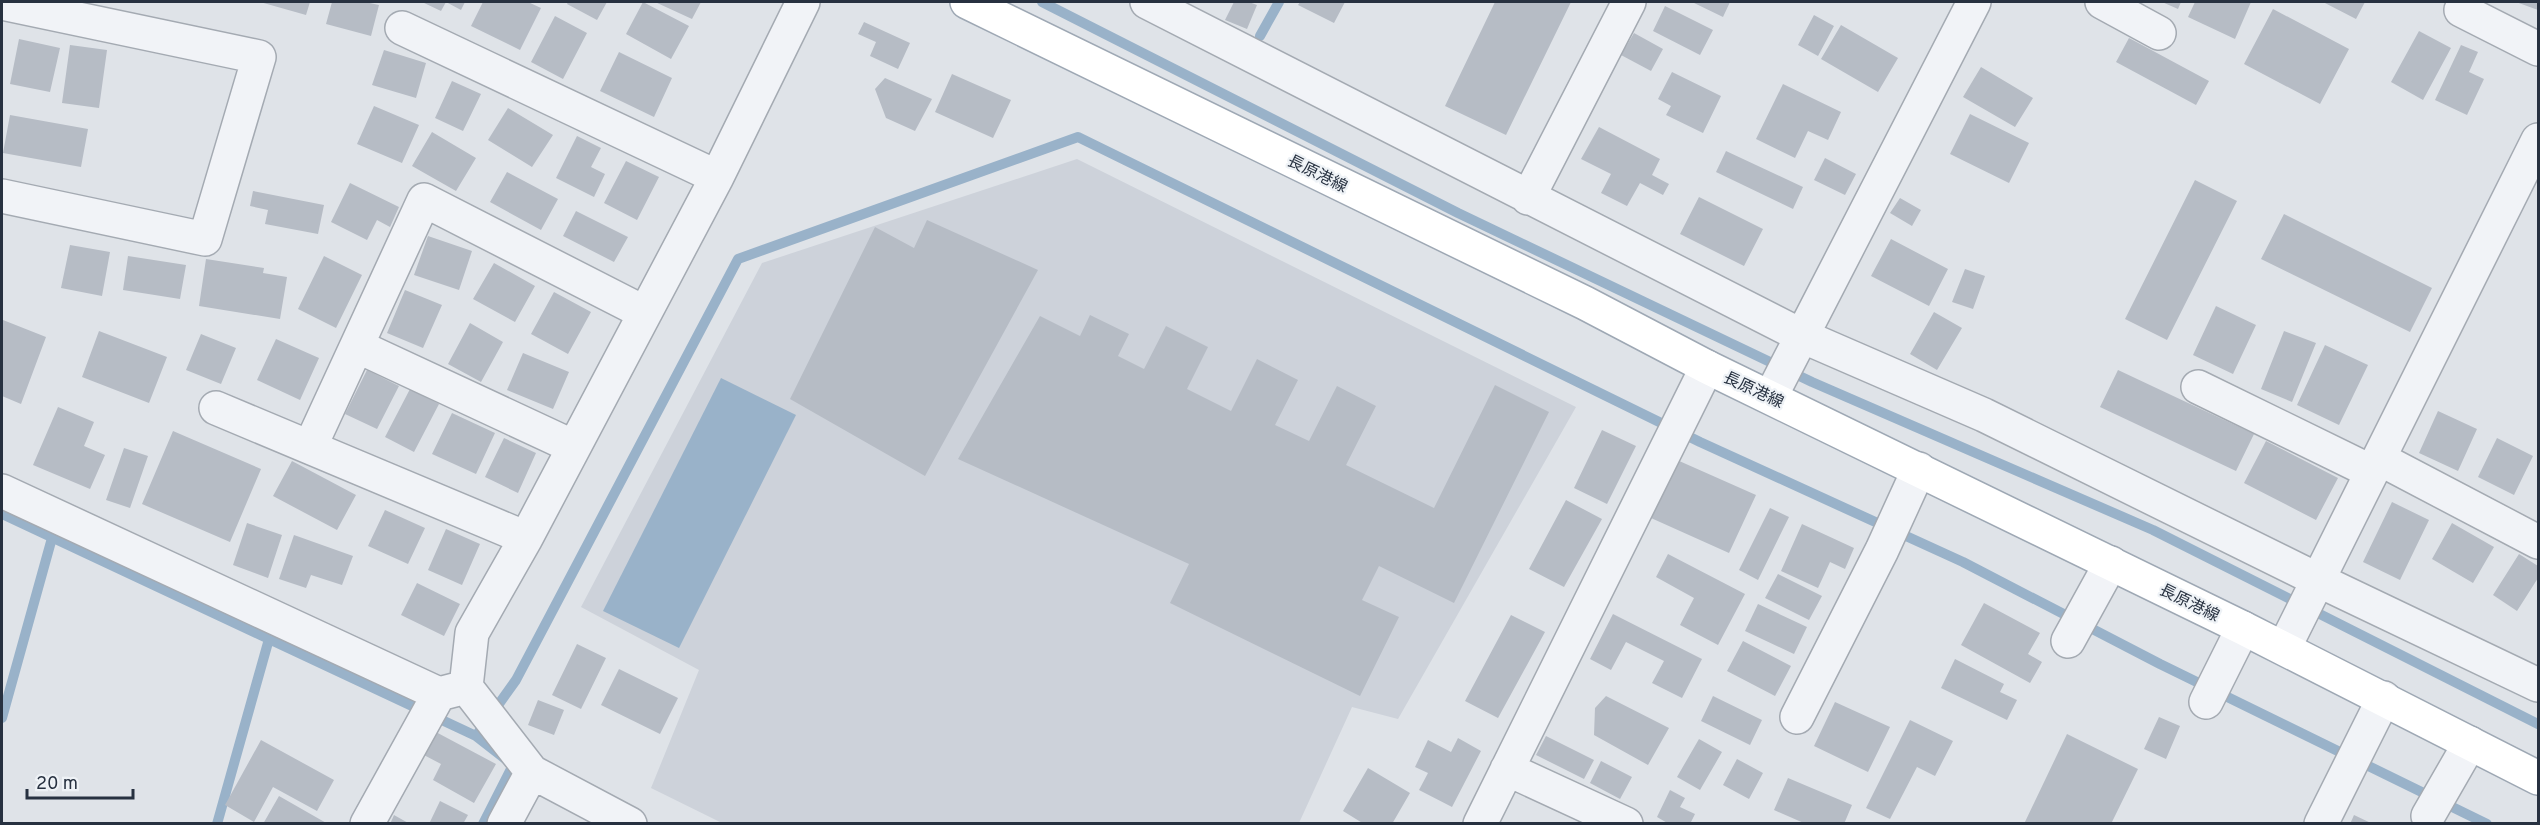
<svg xmlns="http://www.w3.org/2000/svg" width="2540" height="825" font-family="Overpass,'Noto Sans JP',sans-serif">
<style>
.built{fill:#cdd2da}
.water{fill:#99b2c9}
.lines{fill:none;stroke-linecap:round;stroke-linejoin:round}
.stream{stroke:#99b2c9;stroke-width:10}
.building{fill:#b6bcc5}
.minor-casing{stroke:#a4aab2;stroke-width:36}
.major-casing{stroke:#9ea8b4;stroke-width:36}
.minor{stroke:#f1f3f7;stroke-width:33}
.major{stroke:#fff;stroke-width:33}
.labels{text-anchor:middle;stroke-width:4.5;stroke-linejoin:round;paint-order:stroke}
.street-label{font-size:16px;fill:#273140;stroke:#eef2f6}
</style>
<rect width="100%" height="100%" fill="#dfe3e8"/>
<!-- built -->
<path class="built" d="M1077 159 1576 407 1398 719 1352 707 1299 823H722L651 788 699 670 581 607 762 263Z"/>
<!-- water -->
<path class="water" d="M721 378 796 415 679 648 603 611Z"/>
<g class="lines">
<!-- stream -->
<path class="stream" d="M1042 2 1458 213 1812 382 2153 530 2538 724
M1260 36 1279 2
M2 514 476 736
M2 718 52 538
M217 824 269 639
M483 824 513 765 476 736 516 680 738 259 1078 137 1700 442 1963 562 2160 664 2487 824"/>
</g>
<!-- building -->
<path class="building" d="M260 2H310L306 15Z
M332 2H365L379 5 371 36 326 24Z
M422 2H465L461 10 446 2 441 11Z
M483 2H528L541 8 520 50 471 26Z
M568 2H607L597 20 567 4Z
M643 2 689 26 671 59 626 34Z
M655 2H701L692 19Z
M1234 2H1249L1257 5 1247 29 1225 20Z
M1300 2H1345L1334 23 1298 5Z
M1495 2H1571L1506 135 1445 106Z
M1692 2H1730L1723 17Z
M2162 2H2181L2178 9Z
M2195 2H2251L2235 39 2188 17Z
M2323 2H2365L2356 19Z
M2516 2H2538V10Z
M1665 6 1713 30 1700 55 1653 31Z
M2273 9 2349 49 2320 104 2244 64Z
M1814 15 1834 26 1818 56 1798 45Z
M555 16 587 33 563 79 531 62Z
M864 22 910 43 898 69 870 56 876 42 858 34Z
M1841 25 1898 58 1878 92 1821 59Z
M2419 31 2451 48 2423 100 2391 82Z
M1634 33 1663 49 1651 71 1621 55Z
M2129 38 2209 81 2196 105 2116 62Z
M19 39 60 48 50 92 10 84Z
M70 45 107 50 99 108 62 103Z
M2461 45 2478 52 2469 72 2484 79 2467 115 2435 100Z
M384 50 426 63 416 98 372 85Z
M619 52 672 78 654 117 600 91Z
M1981 67 2033 98 2015 127 1963 97Z
M1672 72 1721 96 1703 133 1666 115 1671 106 1658 99Z
M952 74 1011 100 993 138 935 112Z
M885 78 932 99 915 131 886 118 875 89Z
M452 81 481 94 463 131 435 118Z
M1783 84 1841 112 1828 140 1808 131 1795 158 1756 139Z
M374 106 419 125 402 163 357 144Z
M508 108 553 135 532 167 488 140Z
M1970 114 2029 143 2009 183 1950 154Z
M10 115 88 129 81 167 3 153Z
M1599 127 1660 159 1652 175 1669 184 1663 195 1640 183 1627 206 1601 193 1611 174 1581 159Z
M432 132 476 158 456 191 412 166Z
M577 136 601 148 591 167 605 174 594 197 556 178Z
M1726 151 1803 187 1793 209 1716 172Z
M1825 158 1856 174 1845 195 1814 180Z
M626 161 659 177 637 220 604 203Z
M507 172 558 199 541 230 490 202Z
M2195 180 2237 201 2167 340 2125 319Z
M350 183 399 207 390 227 377 220 367 240 331 222Z
M253 191 324 205 318 234 265 224 268 210 250 206Z
M1699 197 1763 229 1744 266 1680 234Z
M1900 198 1921 210 1912 226 1890 213Z
M576 211 628 237 614 262 563 236Z
M2284 214 2432 288 2410 332 2261 259Z
M927 220 1038 270 925 476 790 399 875 227 914 248Z
M428 236 472 251 459 290 414 275Z
M1891 239 1948 269 1929 306 1871 276Z
M70 245 110 252 102 296 61 288Z
M128 256 186 265 180 299 123 290Z
M324 256 362 275 336 328 298 309Z
M206 259 264 268 263 273 287 277 280 319 199 306Z
M494 263 535 286 515 322 473 299Z
M1965 269 1985 276 1973 309 1952 302Z
M405 290 442 305 423 348 387 333Z
M554 292 591 312 568 354 531 334Z
M2216 306 2256 325 2233 374 2193 355Z
M1934 312 1962 328 1937 370 1910 354Z
M1090 315 1129 334 1118 356 1144 369 1166 326 1208 347 1187 389 1231 411 1257 359 1298 380 1275 425 1309 441 1337 386 1376 406 1346 465 1434 508 1495 385 1549 412 1454 603 1379 566 1362 600 1399 617 1360 696 1170 603 1189 564 958 459 1040 316 1080 336Z
M3 320 46 337 21 404 2 396Z
M470 323 503 342 481 382 448 364Z
M99 331 167 357 149 403 82 377Z
M2284 331 2316 343 2292 402 2261 389Z
M201 334 236 348 221 384 186 370Z
M276 339 319 358 300 400 257 380Z
M2325 345 2368 365 2339 425 2297 405Z
M523 353 569 372 553 409 507 390Z
M367 370 399 386 377 429 345 414Z
M2118 370 2254 434 2236 471 2100 407Z
M410 389 439 404 414 452 385 437Z
M58 407 94 422 84 446 105 455 90 489 33 465Z
M2438 411 2477 429 2458 471 2419 453Z
M452 413 495 433 476 474 432 454Z
M1602 430 1636 446 1607 504 1574 488Z
M173 431 261 469 230 542 142 504Z
M504 438 536 453 518 493 485 477Z
M2497 438 2533 456 2514 495 2478 477Z
M2266 441 2338 478 2316 520 2244 483Z
M124 448 148 456 130 508 106 500Z
M1677 460 1756 495 1729 553 1651 518Z
M292 461 356 495 337 530 273 496Z
M1566 500 1602 519 1564 587 1529 569Z
M2392 502 2429 520 2400 580 2363 562Z
M1770 508 1789 517 1758 580 1739 570Z
M385 510 425 528 408 564 368 546Z
M247 523 282 535 268 578 233 565Z
M2452 523 2494 547 2473 583 2432 559Z
M1802 524 1854 548 1845 569 1830 562 1818 588 1781 571Z
M446 529 480 544 462 585 428 570Z
M294 535 353 556 342 585 311 575 306 588 279 579Z
M1668 554 1745 594 1718 645 1680 625 1694 598 1656 577Z
M2519 554 2538 566V578L2517 611 2493 595Z
M1778 574 1822 596 1809 620 1765 598Z
M417 583 460 604 444 636 401 615Z
M1984 603 2040 633 2028 654 2042 662 2030 683 1961 645Z
M1758 604 1807 627 1794 654 1745 631Z
M1613 614 1702 659 1682 698 1652 683 1664 661 1626 642 1611 670 1590 659Z
M1511 615 1545 632 1498 718 1465 701Z
M1743 641 1791 666 1775 696 1727 671Z
M577 644 606 658 581 709 552 695Z
M1955 659 2004 684 2000 692 2017 700 2007 720 1941 688Z
M619 669 678 698 660 734 601 705Z
M1606 696 1669 728 1648 765 1594 735 1595 708Z
M1713 696 1762 720 1750 745 1701 721Z
M538 700 564 710 554 735 528 725Z
M1835 702 1890 727 1868 772 1814 746Z
M2159 717 2180 726 2166 759 2144 749Z
M1910 720 1953 741 1935 776 1917 767 1890 819 1866 808Z
M434 731 496 764 474 803 433 780 441 764 422 754Z
M2067 734 2138 769 2111 824H2024Z
M1546 736 1594 760 1584 779 1536 755Z
M1458 738 1481 751 1452 807 1419 790 1428 773 1415 767 1428 740 1451 752Z
M1699 739 1722 752 1700 790 1677 777Z
M261 740 334 780 317 811 273 787 254 822 225 805Z
M1737 759 1763 773 1749 799 1723 785Z
M1601 761 1632 777 1620 799 1590 783Z
M1368 768 1410 793 1392 824H1364L1343 811Z
M1788 778 1852 805 1844 824H1806L1774 810Z
M1670 790 1685 798 1680 807 1695 814 1690 824H1669L1657 817Z
M279 796 328 824H263Z
M440 801 468 815 463 824H429Z
M394 815 410 824H390Z
M2354 815 2373 824H2350Z"/>
<g class="lines">
<defs>
<path id="minor" d="M1147 2 1802 336 1984 415 2318 580 2538 685
M2102 2 2159 33
M2 3 259 57 205 239 2 196
M2461 10 2538 49
M402 28 717 177
M1528 198 1629 2
M357 346 574 447
M2198 387 2372 472
M1771 396 1974 2
M216 408 526 538
M310 447 424 200 645 313
M2380 459 2538 542
M2 491 439 694 466 687 532 772 630 824
M2068 641 2111 563
M2284 648 2538 140
M466 687 472 633 526 538 717 177 803 2
M2206 702 2243 628
M1797 717 1882 550 1919 469
M1507 769 1626 824
M2428 816 2470 743
M367 824 439 694
M504 824 532 772
M1480 824 1707 367
M2321 824 2384 698"/>
<path id="major" d="M967 2 1585 303 1707 367 2243 628 2538 778"/>
</defs>
<!-- minor casing -->
<use href="#minor" class="minor-casing"/>
<!-- major casing -->
<use href="#major" class="major-casing"/>
<!-- minor -->
<use href="#minor" class="minor"/>
<!-- major -->
<use href="#major" class="major"/>
</g>
<g class="labels">
<!-- street labels -->
<g class="street-label">
<text transform="translate(1318 173) rotate(26)" y="6">長原港線</text>
<text transform="translate(1754 389) rotate(25)" y="6">長原港線</text>
<text transform="translate(2190 602) rotate(26)" y="6">長原港線</text>
</g>
</g>
<!-- border -->
<rect width="2540" height="825" fill="none" stroke="#273140" stroke-width="6"/>
<!-- scale -->
<path d="M27 789v9h106v-9" fill="none" stroke="#273140" stroke-width="3"/>
<text x="36" y="789" font-size="18" fill="#273140" stroke="#eef2f6" stroke-width="4.5" paint-order="stroke">20 m</text>
</svg>
